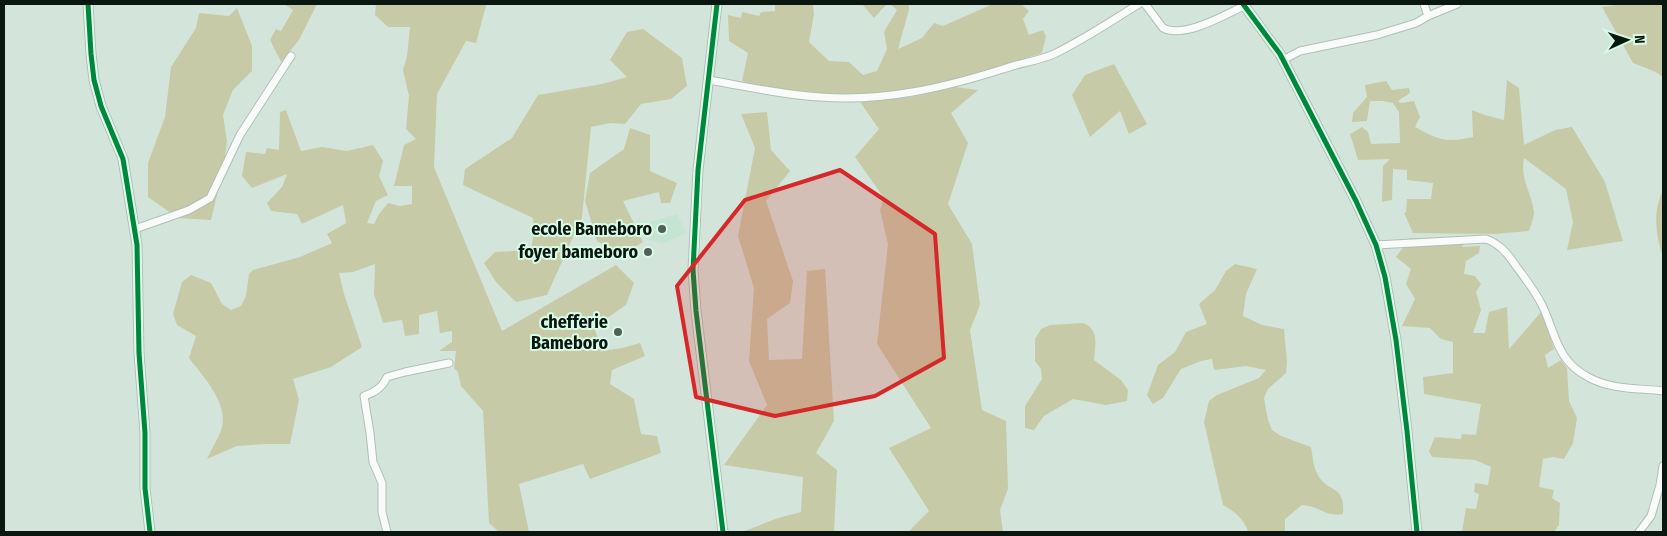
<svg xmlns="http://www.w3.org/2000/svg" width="1667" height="536" font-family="'Fira Sans Condensed',sans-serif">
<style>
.built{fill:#c5e4d2}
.green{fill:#c7caa7}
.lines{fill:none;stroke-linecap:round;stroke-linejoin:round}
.minor-casing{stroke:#b1bfb7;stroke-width:9}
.tertiary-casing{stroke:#b1bfb7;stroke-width:11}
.minor{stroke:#f8fbf9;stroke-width:7}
.tertiary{stroke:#f8fbf9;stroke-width:9}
.cycleway-casing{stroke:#d8fbe6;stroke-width:8}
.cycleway{stroke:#00873e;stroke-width:5}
.marked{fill:#d62828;fill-opacity:0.2;stroke:#d62828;stroke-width:4;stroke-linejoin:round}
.poi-dot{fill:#505f57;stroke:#d8fbe6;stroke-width:2}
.labels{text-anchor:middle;stroke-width:4;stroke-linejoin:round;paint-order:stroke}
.poi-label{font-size:18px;font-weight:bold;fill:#0a1710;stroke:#d8fbe6;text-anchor:end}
</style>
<rect width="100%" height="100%" fill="#d3e5da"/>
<!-- built -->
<path class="built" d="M677 214 686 233 662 244 644 238 639 225Z"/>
<!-- green -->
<path class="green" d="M284 4H317L299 40 281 62 270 40 276 29 281 31 293 10Z
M376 4H485L486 6 476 43 466 41 437 94 434 167 502 331 616 265 634 283 626 305 594 327 602 351 622 348 640 343 645 356 612 370 610 384 634 399 641 434 657 436 661 453 590 479 583 464 519 484 529 532H499L489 523 483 411 461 386 458 372 454 368 456 351H439L452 342V331L440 333 437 311 419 315V334L405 336 402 320 383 323 374 294 375 264 353 272 339 273 344 294 362 347 331 367 293 379 299 400 290 444H265L237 446 207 459C211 450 217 440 221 431 230 404 204 378 189 358L196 336 177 325 173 314 182 282 191 275 211 283 222 304 231 310 241 306 246 296 249 274 253 270 300 257 332 243 327 234 346 223 343 205 302 224 297 214 271 211 267 203 282 187 287 174 252 188 242 176 246 152 265 154 267 148 279 150 280 112 286 110 301 151 322 147 347 151 373 145 383 161 379 176 388 195 376 201 367 223 374 224 379 214 388 203 400 206 412 204V186H394L404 145 416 139 406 129 409 96 403 70 407 56 410 27H388L375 15Z
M775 4H813L814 14 809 42 829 61 849 62 863 75 877 71 887 49 884 32 897 10 890 4H909V10L898 49 922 38 934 23 943 26 993 4H1021L1029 11 1023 19 1029 35 1043 30 1046 36 1042 53C992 68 942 86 890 94 847 99 783 93 742 81L748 53 729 41 728 15 741 18 742 12 759 16 761 12 775 11Z
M862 4H887L874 18Z
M1625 4H1663V77L1656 72 1633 63 1602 7Z
M237 8 252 46V71L233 90 223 115 227 141 223 170 211 220 178 218 148 197V163L165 117 171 67 196 28 199 13 229 16Z
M643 29 682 58 687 86 671 99 641 104 625 124 610 123 591 127 582 217 547 295 516 302 496 282 484 263 495 252 531 250 534 231 533 218 463 185 465 169 512 138 538 95 602 84 627 77 610 60 627 32Z
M1114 64 1147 124 1129 134 1120 111 1090 137 1072 95 1085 75Z
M1507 80 1519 88 1524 145 1555 130 1572 127 1605 182 1623 241 1567 250 1573 222 1566 189 1524 158C1520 180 1531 191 1534 212 1534 218 1531 225 1529 231L1495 234 1413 233 1404 213 1406 212 1407 199H1431L1433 183 1407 180V170L1393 169 1392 200 1382 202 1383 166 1390 159 1358 160 1350 134 1362 127 1368 132 1371 144 1400 143 1399 112 1393 103 1383 101H1370L1367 121 1352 122 1353 113 1367 97 1365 85 1386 81 1392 90 1409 88 1410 93 1398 101 1401 103 1414 101 1420 117 1415 127C1439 140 1446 143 1473 137L1472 110 1485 115 1504 120Z
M955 87 978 90 951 113 968 143 948 204 972 244 980 305 970 330 982 410 1006 421 1008 489 1000 510 1003 532H908L929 511 889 448 931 428 877 344 888 244 880 210 884 198 855 157 879 129 858 99 912 97Z
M767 112 771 150 790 171 766 201 793 281 790 303 767 319 769 360 802 359 807 271 825 269 834 421 816 453 837 470 834 532H742L778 518 801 512 803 477 724 465 767 405 749 361 754 288 738 236 755 148 741 114Z
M630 128 650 135V171L677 183 670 203H661L659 192 623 201 643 242 621 255 597 241 585 201 590 173 624 149Z
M1663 190V258C1656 235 1652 213 1663 190Z
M1410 238 1437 239 1464 243 1462 247 1480 246 1479 253 1466 261 1464 274 1475 276 1481 284 1476 292 1481 310 1473 333H1485L1489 312 1507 307 1509 349 1542 311 1554 349 1545 355 1548 368 1561 360 1567 368 1569 401 1577 418 1573 443 1564 459 1553 457 1543 459 1539 487 1554 490 1552 498 1560 503 1559 525 1554 532H1462L1466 508 1476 509 1479 494 1474 492 1475 483 1488 485 1491 467 1475 460 1432 457 1429 451 1435 437 1461 439 1462 434 1476 435 1481 404 1424 394 1423 377 1453 373V342L1441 339 1430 328 1402 326 1415 299 1406 284 1411 269 1396 257Z
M1235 264 1257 269 1246 294 1243 316 1262 325 1284 329 1287 362 1286 373 1268 389 1264 398 1268 420 1272 430 1281 436 1311 447C1313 457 1313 468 1319 477 1331 494 1345 485 1343 514 1324 517 1320 506 1302 505L1285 519V532H1248C1245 520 1234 511 1223 505L1204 422 1209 401 1217 395 1259 378 1266 370 1246 366 1214 370 1212 359 1201 361 1181 369 1163 398 1153 404 1147 395 1158 365 1175 352 1186 332 1207 324 1199 304 1215 290 1226 271Z
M1083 323C1100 330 1095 344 1094 360L1121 380 1128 390 1127 401 1106 405 1073 399 1044 416 1034 430 1025 428V406L1042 379 1041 369 1035 361V339L1041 329 1050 325Z"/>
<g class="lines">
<defs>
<path id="minor" d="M1145 4 1163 28C1184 39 1224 15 1244 6
M1424 4 1428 16
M1283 60 1300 51 1377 35 1416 23 1428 16 1457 4
M708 80C745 86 782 95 820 97 883 102 943 88 1003 69 1020 63 1038 61 1054 54 1083 40 1111 21 1139 4
M135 229 189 210 210 198 240 135 291 56
M1376 245 1486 239C1500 244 1508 254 1516 266 1525 278 1535 291 1542 305 1556 334 1556 360 1588 377 1611 390 1638 388 1663 391
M387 532 382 512V483L373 462 370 433 364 396C375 392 382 388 387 377L405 372 449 363
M1639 532 1651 516 1660 485 1663 466"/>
<path id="tertiary" d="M88 4 91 54 94 80 101 106 123 159 137 245 139 353 145 433V488L150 532
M717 4 698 170 693 270 696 311 723 532
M1243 4 1280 54 1356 201 1376 245 1385 277 1396 340 1407 431 1417 532"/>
</defs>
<!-- minor casing -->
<use href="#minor" class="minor-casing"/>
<!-- tertiary casing -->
<use href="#tertiary" class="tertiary-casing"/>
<!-- minor -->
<use href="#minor" class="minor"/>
<!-- tertiary -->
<use href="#tertiary" class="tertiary"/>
<defs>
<path id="cycleway" d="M88 4 91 54 94 80 101 106 123 159 137 245 139 353 145 433V488L150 532
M717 4 698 170 693 270 696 311 723 532
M1243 4 1280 54 1356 201 1376 245 1385 277 1396 340 1407 431 1417 532"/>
</defs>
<!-- cycleway casing -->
<use href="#cycleway" class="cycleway-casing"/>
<!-- cycleway -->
<use href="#cycleway" class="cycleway"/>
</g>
<!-- marked area -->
<path class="marked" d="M840 170 935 234 944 358 875 396 775 416 696 397 677 286 745 200Z"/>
<!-- markers -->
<g class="poi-dot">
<circle cx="662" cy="229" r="5"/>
<circle cx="648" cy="252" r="5"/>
<circle cx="618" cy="332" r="5"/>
</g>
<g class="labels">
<!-- poi labels -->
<g class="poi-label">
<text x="652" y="235">ecole Bameboro</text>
<text x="638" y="258">foyer bameboro</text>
<text x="608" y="328">chefferie<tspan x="608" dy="21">Bameboro</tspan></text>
</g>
</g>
<!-- border -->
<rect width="1667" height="536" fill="none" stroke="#0a1710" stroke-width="10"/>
<!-- north arrow -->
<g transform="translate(1627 40) rotate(87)" stroke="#d8fbe6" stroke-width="4" paint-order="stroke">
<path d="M0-4L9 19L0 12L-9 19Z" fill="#0a1710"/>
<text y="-8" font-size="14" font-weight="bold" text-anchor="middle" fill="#0a1710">N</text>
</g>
</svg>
